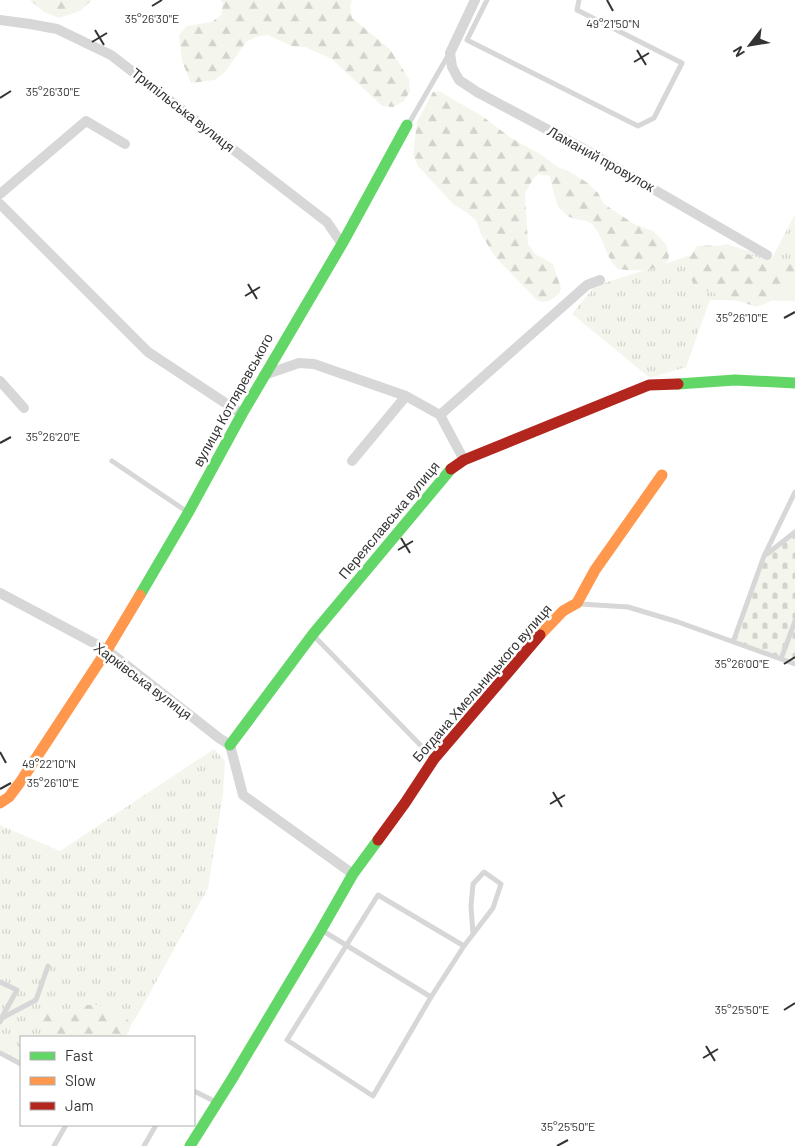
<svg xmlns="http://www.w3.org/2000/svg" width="795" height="1146" font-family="Barlow,sans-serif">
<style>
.grass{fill:url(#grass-tufts)}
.forest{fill:url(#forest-firs)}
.cemetery{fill:url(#cemetery-stones)}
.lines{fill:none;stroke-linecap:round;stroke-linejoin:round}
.lane{stroke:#d7d7d7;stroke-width:5}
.street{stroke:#d7d7d7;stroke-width:10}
.fast{stroke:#63d668;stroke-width:11}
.slow{stroke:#ff974d;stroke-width:11}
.jam{stroke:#b3261e;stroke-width:11}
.ticks{fill:none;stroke:#333;stroke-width:2}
.labels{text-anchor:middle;stroke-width:5;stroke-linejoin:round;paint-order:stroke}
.street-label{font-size:14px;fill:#333;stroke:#fff}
.ticks-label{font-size:12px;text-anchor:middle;fill:#333;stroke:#fff;stroke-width:5;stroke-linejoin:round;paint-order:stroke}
</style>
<defs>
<pattern id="grass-tufts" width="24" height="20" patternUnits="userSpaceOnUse" patternTransform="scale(1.25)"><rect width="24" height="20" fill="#f4f6ed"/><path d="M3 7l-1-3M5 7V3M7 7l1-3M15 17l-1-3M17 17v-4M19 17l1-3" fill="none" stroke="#d2d3cc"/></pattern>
<pattern id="forest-firs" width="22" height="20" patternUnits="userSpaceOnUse" patternTransform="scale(1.25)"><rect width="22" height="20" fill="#f4f6ed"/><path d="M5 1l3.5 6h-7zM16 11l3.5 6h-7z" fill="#d2d3cc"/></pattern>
<pattern id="cemetery-stones" width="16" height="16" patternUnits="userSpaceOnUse" patternTransform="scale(1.25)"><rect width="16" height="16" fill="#f4f6ed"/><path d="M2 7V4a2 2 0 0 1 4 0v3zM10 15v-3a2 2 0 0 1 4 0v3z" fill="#d2d3cc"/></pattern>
</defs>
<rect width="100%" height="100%" fill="#fff"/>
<!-- grass -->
<path class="grass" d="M795 214V301L710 300 686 367 650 378 572 314 595 286 726 244 772 258Z
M214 749 225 761 223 795 208 888 137 1016 123 1037H21V1064L0 1053V825L60 851Z"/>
<!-- forest -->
<path class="forest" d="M30 0H92L80 11 59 18 44 12Z
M221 0H352L350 6 352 18 390 49 409 79 410 91 404 101 393 107 382 106 332 59 305 47 292 46 268 35 256 37 246 42 225 72 215 80 191 83 182 61 179 36 186 26 212 22 221 15 223 3Z
M439 91 482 116 511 138 540 154 558 167 574 174 589 184 598 193 604 204 634 224 653 231 666 244 669 255 668 261C656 272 634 271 618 269 615 266 611 262 609 257 604 247 601 235 594 226 588 219 580 221 572 218 556 212 553 191 550 176L538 174 533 179 525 193 528 244 535 254 553 264 561 288 559 294 549 301 543 302 537 300 496 258 481 234 476 220 466 212 454 205 418 166 413 154 417 122 433 92Z
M697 246C704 246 713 245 720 246 737 248 782 270 795 262V284L786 285 769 302 757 307 698 288 690 278 685 265Z
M87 1005H99L115 1015 127 1019 131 1024 129 1031 125 1037H60L59 1036 47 1032 38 1023V1016L54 1009C72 1020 71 1016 87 1005Z"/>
<!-- cemetery -->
<path class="cemetery" d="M795 532V662L733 642 764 556Z"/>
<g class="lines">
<!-- lane -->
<path class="lane" d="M487 0 467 40 638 126 654 118 682 63 577 10 579 0
M408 125 449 54
M112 461 186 511
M767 554 795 532
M581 604 628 607 678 622 781 659 795 621
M314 636 432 757
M733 642 764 556 795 492
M781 659 795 664
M323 931 431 997 373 1096 287 1040 378 895 464 946 431 997
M464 946 493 908 501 884 484 872 473 884 471 906 473 934
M0 982 17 990 2 1017
M0 1022 2 1018 36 1000 48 966
M0 1053 21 1064
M194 1091 216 1102
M54 1146 66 1125
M144 1146 156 1125"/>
<!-- street -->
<path class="street" d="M475 0 450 53 452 67 459 80 477 92 584 149 767 255
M0 20 30 24 57 29 111 55 327 222 342 244
M0 194 86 121 125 144
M0 204 148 352 242 414
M264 375 299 363 314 364 406 396 440 415 464 460
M0 381 24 408
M440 415 587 285 600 280
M352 461 406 396
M0 593 107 650 219 738 230 745 243 795 353 874"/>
<!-- fast -->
<path class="fast" d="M678 384 735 380 795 383
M140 595 188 513 242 414 342 244 407 125
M230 745 313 634 451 469
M190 1146 232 1079 321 930 353 874 378 840"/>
<!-- slow -->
<path class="slow" d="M540 635 563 611 577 603 595 570 662 475
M0 803 9 797 21 781 107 650 140 595"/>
<!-- jam -->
<path class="jam" d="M451 469 464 460 649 385 678 384
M378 840 405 803 434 759 540 635"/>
</g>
<!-- ticks -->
<path class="ticks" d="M607 0 613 11M152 6 162 0M95 30 104 45M92 42 107 33M637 50 646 65M634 62 649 53M0 98 11 91M248 284 257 299M245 296 260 287M784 318 795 312M0 443 11 437M401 538 410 553M398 550 413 541M784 664 795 657M0 752 6 763M0 789 11 783M553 792 562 807M550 804 565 795M784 1010 795 1003M706 1046 715 1061M703 1058 718 1049M557 1146 568 1140"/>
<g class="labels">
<!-- street labels -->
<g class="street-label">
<text transform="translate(183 110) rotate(38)" y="5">Трипільська вулиця</text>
<text transform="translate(601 159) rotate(29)" y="5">Ламаний провулок</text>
<text transform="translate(233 400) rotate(-61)" y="5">вулиця Котляревського</text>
<text transform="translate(389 520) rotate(-50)" y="5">Переяславська вулиця</text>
<text transform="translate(143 681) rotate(37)" y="5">Харківська вулиця</text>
<text transform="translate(482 683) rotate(-49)" y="5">Богдана Хмельницького вулиця</text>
</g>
</g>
<g class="ticks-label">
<text x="152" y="23">35°26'30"E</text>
<text x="613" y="28">49°21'50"N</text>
<text x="53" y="96">35°26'30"E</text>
<text x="742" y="322">35°26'10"E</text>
<text x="53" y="441">35°26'20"E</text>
<text x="742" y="668">35°26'00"E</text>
<text x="49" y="768">49°22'10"N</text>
<text x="53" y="787">35°26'10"E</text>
<text x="742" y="1014">35°25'50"E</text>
<text x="568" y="1131">35°25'50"E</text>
</g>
<!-- legend -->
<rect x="20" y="1036" width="175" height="90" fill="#ffffff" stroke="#adadad"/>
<rect x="30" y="1052" width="25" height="8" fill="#63d668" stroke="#adadad"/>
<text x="65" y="1061" font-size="15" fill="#333333">Fast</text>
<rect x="30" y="1077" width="25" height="8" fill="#ff974d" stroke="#adadad"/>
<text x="65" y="1086" font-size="15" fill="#333333">Slow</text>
<rect x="30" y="1102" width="25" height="8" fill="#b3261e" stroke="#adadad"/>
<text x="65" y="1111" font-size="15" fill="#333333">Jam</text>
<!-- north arrow -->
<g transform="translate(750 45) rotate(239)" stroke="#ffffff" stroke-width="4" paint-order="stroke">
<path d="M0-4L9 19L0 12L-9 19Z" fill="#333333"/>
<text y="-8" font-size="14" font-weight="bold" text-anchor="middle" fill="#333333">N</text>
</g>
</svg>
